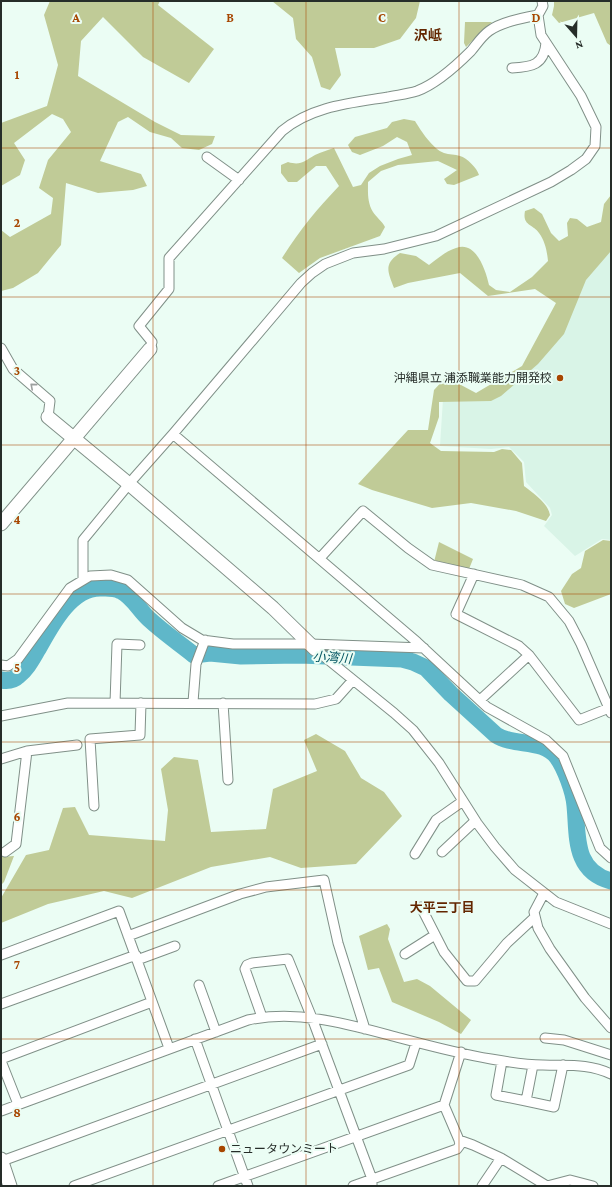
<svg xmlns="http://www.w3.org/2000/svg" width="612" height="1187" font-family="'Crimson Pro','Noto Sans JP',serif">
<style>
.built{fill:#d9f4e7}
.green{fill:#c0cb97}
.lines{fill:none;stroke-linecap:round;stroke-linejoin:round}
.river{stroke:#5fb7c9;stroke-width:17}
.street-casing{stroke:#809088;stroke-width:11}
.secondary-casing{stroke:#809088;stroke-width:15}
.street{stroke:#fff;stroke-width:9}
.secondary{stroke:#fff;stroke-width:13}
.oneway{stroke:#9da09f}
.grid{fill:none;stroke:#a74600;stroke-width:1;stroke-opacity:0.55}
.poi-dot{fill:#a74600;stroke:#ebfdf4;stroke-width:1.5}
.labels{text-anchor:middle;stroke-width:4;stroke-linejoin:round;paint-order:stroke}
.poi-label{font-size:12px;fill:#262d29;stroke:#ebfdf4;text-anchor:end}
.water-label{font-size:13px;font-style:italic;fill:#035562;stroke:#ebfdf4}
.neighbourhood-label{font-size:13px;font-weight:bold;fill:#632600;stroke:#ebfdf4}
.quarter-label{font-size:14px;font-weight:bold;fill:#632600;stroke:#ebfdf4}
.grid-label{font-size:13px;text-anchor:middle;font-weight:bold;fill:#a74600;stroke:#ebfdf4;stroke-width:4;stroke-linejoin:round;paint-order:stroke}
</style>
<rect width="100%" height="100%" fill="#ebfdf4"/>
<!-- built -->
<path class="built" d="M611 241V540L602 539 575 556 544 526 552 515 550 508 526 482 524 462 509 447 491 449 440 446 443 399H482L535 358Z"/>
<!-- green -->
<path class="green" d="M50 1H160L158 5 214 49 189 83 143 57 103 17 81 41 78 76 155 122 181 135 215 136 212 144 199 150 182 148 171 138 150 132 128 117 118 122 100 161 141 174 147 186 133 190 98 193 66 183 61 245 38 273 13 288 1 291V230L10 237 51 214 53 198 39 188 48 160 71 132 63 119 52 114 14 143 25 160 20 175 1 186V123L47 106 58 65 44 15Z
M272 1H420L416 18 400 39 374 48H335L341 75 330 90 321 87 312 57 296 39 293 18Z
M554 1H611V46L607 43 594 13 559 23 552 15 554 6Z
M465 22H492L466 47 464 43Z
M404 119 415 121C421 131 433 149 444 153 449 155 455 154 460 156 467 158 477 168 479 175L454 185 447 184 444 179 457 170 438 161 398 165 381 171 368 182C368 192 367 202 373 212 376 217 382 221 385 227L380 236 320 258 299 273 282 258C299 231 317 209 339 186L326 166H316L297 182H288L281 173V165L288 162C301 166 304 161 315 155 321 152 328 150 334 148L353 187 361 185 369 173 380 166 398 159 412 155 407 142 397 137 383 146 360 155 352 152 348 145 355 137 387 128 392 122Z
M611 195V251L586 280 564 334 538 364 501 396 491 401 439 402V417L430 443 441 451 494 452 502 449 511 450 522 463 524 486C534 494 548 503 550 515L546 521 516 511 471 503 432 508 372 490 358 484 408 430H428L434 390 446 377 476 393 522 366 556 303 535 289 488 296 460 273 408 283 394 288C388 272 383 264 400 253L416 256 429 265C437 259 446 251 456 248 476 240 486 271 489 285L496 290 510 292 532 277 548 261C547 251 545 241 539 233 533 224 522 226 525 211L534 208 542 214 551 233 559 241 568 236 567 223 570 218 577 219 587 227 601 222 604 204Z
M603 540 611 541V594L574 608 565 604 561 591 572 574 581 568 585 551Z
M439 542 473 559 469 569 434 562Z
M316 734 345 751 361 778 384 792 402 816 356 864 301 868 270 857 211 867 132 898 104 891 48 904 1 923V898L26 855 49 850 63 808 75 807 89 835 165 841 168 810 161 769 174 757 198 760 211 832 266 829 273 789 317 771 304 740Z
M14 856 4 882 1 885V857Z
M387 924 390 929 388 939 404 982 417 979 430 986 471 1020 461 1034 439 1022 392 1002 379 968 368 970 359 936Z"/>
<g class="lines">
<!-- river -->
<path class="river" d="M1 680C7 681 14 680 18 676 27 669 32 659 38 649 51 626 70 588 100 588 107 588 114 587 121 591 133 597 139 610 149 619 163 632 179 643 194 655L210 653 241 656 300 655 402 659 413 662 426 668 451 694 496 735C514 747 543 738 557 757 565 768 574 792 575 806 578 835 573 871 611 881"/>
<defs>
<path id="street" d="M512 68C532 67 544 65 546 43
M207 157 239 180
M1 348 13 369 50 401 48 417
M150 349 152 342 139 326 169 289V258L282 131C312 106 351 103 388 97 397 95 408 94 417 91 436 84 457 65 471 51 477 44 481 37 489 31 501 22 523 18 538 15
M173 434 417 642 487 707 546 740 563 756 600 848 611 858
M320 558 363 511 408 548 432 565 522 585 549 597 569 621 581 644 611 713
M474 574 456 614 519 646 529 655 579 720 609 708
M83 579V540L134 478 173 434 301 283 312 273 325 264 353 253 384 249 436 236 551 182 571 170 586 159 595 146 596 127 581 96 541 35 538 15 543 6 542 1
M315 649 394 713 413 730 439 763 477 823 495 847 515 870 556 902 611 924
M1 665 8 666 18 659 70 588 90 576 111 575 128 580 182 628 202 640 233 644H310L424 648
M480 700 529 655
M193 702 196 664 205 640
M115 703 117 644 140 645
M223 703 228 780
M1 716 68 703 315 704 336 699 353 680
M27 751 77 745
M1 759 27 751 16 844 5 852
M94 806 90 739 140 735 141 703
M442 852 475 821
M415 854 436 820 463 801
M544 893 534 912 538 928 550 949 585 998 611 1028
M421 907 444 952 467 981H475L507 943 535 917
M128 936 240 894 266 887 324 880 338 943 365 1029
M405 954 435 935
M1 955 119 911 169 1048
M137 960 175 946
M199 985 216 1032
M1 1004 136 955
M262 1017 245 969 247 965 252 963 288 959 312 1018 372 1179V1186
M545 1038 564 1040 611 1055
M195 1039 248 1186
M1 1059 152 1002
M1 1061 18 1104
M502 1061 496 1095 526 1101 533 1065
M526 1101 554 1107 563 1065
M1 1111 248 1020C299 1009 351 1025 400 1038 430 1046 461 1054 491 1059 508 1062 526 1065 543 1065 567 1066 588 1063 611 1074
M459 1140 473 1145 501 1158 547 1186 570 1180 593 1186
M2 1161 322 1044
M74 1186 409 1065 416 1043
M218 1186 444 1105
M353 1186 457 1149 460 1145 459 1140 444 1105 461 1052
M482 1186 501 1158"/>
<path id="secondary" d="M48 417 129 484 273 608 315 649
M1 524 150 349
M1 1159 10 1186"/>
</defs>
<!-- street casing -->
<use href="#street" class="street-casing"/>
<!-- secondary casing -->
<use href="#secondary" class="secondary-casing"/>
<!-- street -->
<use href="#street" class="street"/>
<!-- secondary -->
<use href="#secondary" class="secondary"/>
</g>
<!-- one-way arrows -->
<defs><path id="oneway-chevron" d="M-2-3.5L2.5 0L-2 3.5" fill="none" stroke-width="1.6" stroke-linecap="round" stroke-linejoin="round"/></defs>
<use class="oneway" href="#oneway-chevron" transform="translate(33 386) rotate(-139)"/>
<!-- grid -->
<path class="grid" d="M153 1V1186M306 1V1186M459 1V1186M1 148H611M1 297H611M1 445H611M1 594H611M1 742H611M1 890H611M1 1039H611"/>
<!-- markers -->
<g class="poi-dot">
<circle cx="560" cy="378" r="4"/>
<circle cx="222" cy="1149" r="4"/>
</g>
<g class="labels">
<!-- poi labels -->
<g class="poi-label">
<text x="552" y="382">沖縄県立 浦添職業能力開発校</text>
<text x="230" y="1153" text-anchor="start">ニュータウンミート</text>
</g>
<!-- water labels -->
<g class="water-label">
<text transform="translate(332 657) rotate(4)" y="5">小湾川</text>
</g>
<!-- neighbourhood labels -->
<g class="neighbourhood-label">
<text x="442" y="912">大平三丁目</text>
</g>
<!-- quarter labels -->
<g class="quarter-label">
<text x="428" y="40">沢岻</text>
</g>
</g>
<g class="grid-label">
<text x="76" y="22">A</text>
<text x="230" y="22">B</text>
<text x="382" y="22">C</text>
<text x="536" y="22">D</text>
<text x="17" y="79">1</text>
<text x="17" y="227">2</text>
<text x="17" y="375">3</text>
<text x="17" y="524">4</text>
<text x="17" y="672">5</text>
<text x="17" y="821">6</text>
<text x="17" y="969">7</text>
<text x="17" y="1117">8</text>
</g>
<!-- border -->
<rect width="612" height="1187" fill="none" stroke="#262d29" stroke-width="4"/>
<!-- north arrow -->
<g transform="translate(576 36) rotate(160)" stroke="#ebfdf4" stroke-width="3" paint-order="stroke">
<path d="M0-3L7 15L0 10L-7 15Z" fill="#262d29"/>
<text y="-6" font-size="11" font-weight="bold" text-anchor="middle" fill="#262d29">N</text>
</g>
</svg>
